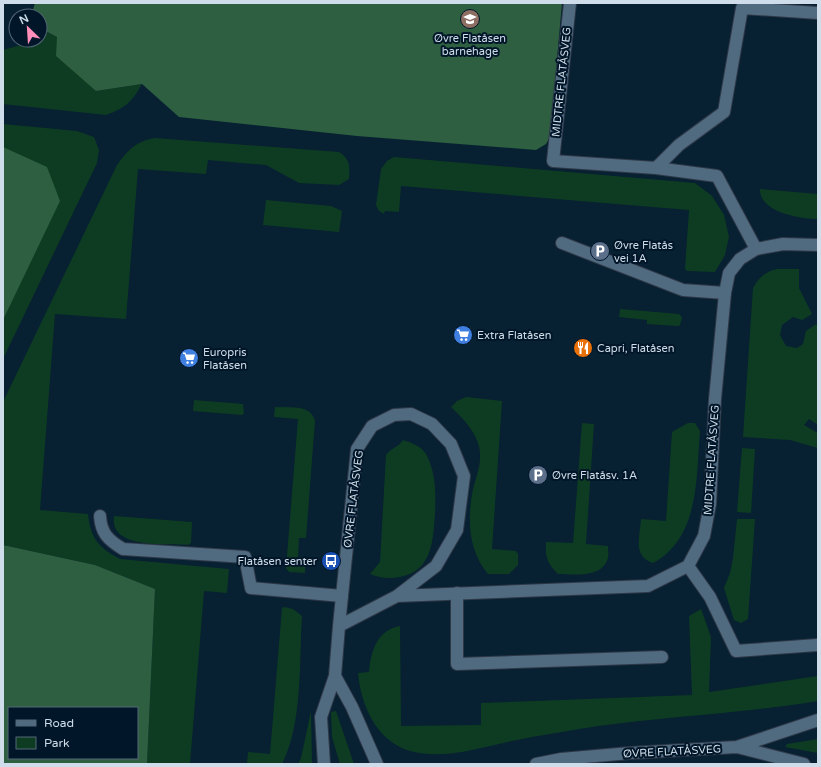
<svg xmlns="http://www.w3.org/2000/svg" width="821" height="767" font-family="'Varela Round',sans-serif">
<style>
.green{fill:#0e3c22}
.forest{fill:#2d5f40;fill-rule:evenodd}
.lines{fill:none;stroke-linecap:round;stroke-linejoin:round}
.service-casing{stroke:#2e3847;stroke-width:14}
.minor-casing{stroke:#2e3847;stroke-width:14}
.tertiary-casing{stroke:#2e3847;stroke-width:14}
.service{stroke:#506a80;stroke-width:12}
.minor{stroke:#506a80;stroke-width:12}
.tertiary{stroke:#506a80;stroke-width:12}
.labels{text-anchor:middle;stroke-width:4;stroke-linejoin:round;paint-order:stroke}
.poi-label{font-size:11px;fill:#cfddea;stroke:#011628;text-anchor:start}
.street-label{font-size:11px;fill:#cfddea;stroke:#011628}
</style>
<rect width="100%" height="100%" fill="#072032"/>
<!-- green -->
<path class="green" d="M40 28 57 37 96 91 142 84C133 101 124 109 106 115L3 104V50L21 45 23 40H40Z
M3 124 77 131 94 137 99 150 97 163 3 359Z
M155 138 339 152C350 159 350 166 349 179L339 185 299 183 266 165 208 160 206 174 138 169 126 319 55 314 40 510 88 514C91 539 98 547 120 559L229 569 227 593 204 591 190 764H147L155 589 95 565 3 545V402L117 165C128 150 136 141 155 138Z
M394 157 695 183 712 196 724 215 729 237 725 255 715 272 687 271 685 269 689 210 401 186 399 212 385 211 384 214 379 211 376 205 381 169 387 161Z
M760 189 818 194V219C800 219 759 212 760 189Z
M266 200 331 206 342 211 339 232 263 225Z
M777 269H799V288L812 314 802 320 793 317 782 325 780 335 786 346 797 348 803 344 806 331 816 324 818 327V425L809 419 804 425 818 433V448L790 440 743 437 753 288C759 278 764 272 777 269Z
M620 309 679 314 682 317 680 325 678 326 647 324V320L619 317Z
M466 397 502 401 492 549 516 551 518 554V565L509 574H488C468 551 467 518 473 489 476 477 481 466 480 453 479 435 464 419 451 407L457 401Z
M194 400 243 404 244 413 242 415 193 411Z
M275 407C290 408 311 404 315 421L306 538H299L298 557H305V573L289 572 286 568 298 419 274 417Z
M582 423 594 424 586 544 608 546C608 550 609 555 608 558 602 579 573 574 558 574 547 563 545 557 546 542L573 543Z
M688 423H695L700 431C696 477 700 538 653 563 632 556 640 537 641 519L666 521 672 432Z
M403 440C412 443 421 446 426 454 436 472 436 494 435 514 433 541 432 571 400 577 389 579 380 578 370 574L380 562 386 455C393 446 398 448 403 440Z
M742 448 755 449 751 513 737 512Z
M114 516 192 522 191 543 188 545C167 543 109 550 114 516Z
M737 519H755L748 619 741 623 734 620 724 588 730 573 733 558Z
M284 607 293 609 302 616C299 661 303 723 282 764H247L248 752 270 754 282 608Z
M701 609 711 637 709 692 818 676V701C745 713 671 716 598 726 569 731 540 735 512 741 478 748 444 760 410 751 376 741 361 705 358 673L369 672C371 651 377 630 400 626L401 726 481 725V703L692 695 689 616Z
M311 711 312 764H298L301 758Z
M336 711 354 764H340L332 737 331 712Z
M818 739V753L785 747 787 744Z"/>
<!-- forest -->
<path class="forest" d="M35 3H562L550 137 546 144 536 150 357 136 179 117 142 84 96 91 56 56 57 37 40 28V16H31Z
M3 147 47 167 60 201 3 320Z
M3 545 95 565 155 589 147 764H3ZM9 708H137V758H9Z"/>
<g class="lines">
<defs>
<path id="service" d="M570 3 553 161 656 168 717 176 756 249
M656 168 679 145 724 112 742 8 818 13
M562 243 683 290 725 293
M100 516C101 533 108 540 123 549L245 557 251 588 342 596
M688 566 710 597 736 651 817 645
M457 593V664L662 657"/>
<path id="minor" d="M397 596 648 586 688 566 704 536 710 504 715 399 725 293 729 273 740 259 756 249 783 244 818 245
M335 676 352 707 377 764
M324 764 321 717 335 676 339 626 342 596 357 449 372 426 394 415 411 414 432 424 451 444 464 476 457 530 436 566 397 596 339 626"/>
<path id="tertiary" d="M737 747 804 764
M536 764 561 759 630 753 737 747 818 720"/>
</defs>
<!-- service casing -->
<use href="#service" class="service-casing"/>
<!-- minor casing -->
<use href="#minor" class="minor-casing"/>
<!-- tertiary casing -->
<use href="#tertiary" class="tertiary-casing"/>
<!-- service -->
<use href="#service" class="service"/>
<!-- minor -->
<use href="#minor" class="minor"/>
<!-- tertiary -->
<use href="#tertiary" class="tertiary"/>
</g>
<!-- icons -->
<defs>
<symbol id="school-disc" viewBox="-11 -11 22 22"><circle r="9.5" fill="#8d6e63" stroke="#011628"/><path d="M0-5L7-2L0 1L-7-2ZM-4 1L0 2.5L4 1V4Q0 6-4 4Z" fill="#fff"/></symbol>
<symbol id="parking-disc" viewBox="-11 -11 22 22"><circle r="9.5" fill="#5c6f8a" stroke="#011628"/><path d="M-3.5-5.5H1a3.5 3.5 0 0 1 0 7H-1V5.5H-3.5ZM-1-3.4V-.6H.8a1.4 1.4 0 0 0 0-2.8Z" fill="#fff"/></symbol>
<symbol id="supermarket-disc" viewBox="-11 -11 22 22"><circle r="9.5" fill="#3f7fe0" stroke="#011628"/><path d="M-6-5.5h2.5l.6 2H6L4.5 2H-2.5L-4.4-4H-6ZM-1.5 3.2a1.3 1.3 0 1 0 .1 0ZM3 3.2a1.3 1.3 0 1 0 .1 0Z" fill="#fff"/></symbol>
<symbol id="restaurant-disc" viewBox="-11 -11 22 22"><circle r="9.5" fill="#e8710a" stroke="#011628"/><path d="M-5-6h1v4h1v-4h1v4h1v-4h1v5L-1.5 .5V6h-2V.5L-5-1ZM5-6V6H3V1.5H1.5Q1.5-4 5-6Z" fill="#fff"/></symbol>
<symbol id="bus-disc" viewBox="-11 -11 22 22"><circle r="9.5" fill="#1a4fb4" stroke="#011628"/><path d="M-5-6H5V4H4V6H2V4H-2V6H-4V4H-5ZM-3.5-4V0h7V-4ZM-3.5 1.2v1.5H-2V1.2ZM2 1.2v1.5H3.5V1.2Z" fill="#fff"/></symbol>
</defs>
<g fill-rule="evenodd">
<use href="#school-disc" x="459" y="8" width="22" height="22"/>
<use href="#parking-disc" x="589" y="240" width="22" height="22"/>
<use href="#supermarket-disc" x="452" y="324" width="22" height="22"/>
<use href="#restaurant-disc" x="572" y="337" width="22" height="22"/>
<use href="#supermarket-disc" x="178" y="347" width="22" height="22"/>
<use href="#parking-disc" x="527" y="464" width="22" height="22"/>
<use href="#bus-disc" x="320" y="550" width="22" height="22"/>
</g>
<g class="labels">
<!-- poi labels -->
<g class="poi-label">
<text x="470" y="42" text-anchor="middle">Øvre Flatåsen<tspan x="470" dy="13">barnehage</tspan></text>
<text x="614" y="249">Øvre Flatås<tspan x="614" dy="13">vei 1A</tspan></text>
<text x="477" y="339">Extra Flatåsen</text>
<text x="597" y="352">Capri, Flatåsen</text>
<text x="203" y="356">Europris<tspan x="203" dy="13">Flatåsen</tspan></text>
<text x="552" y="479">Øvre Flatåsv. 1A</text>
<text x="317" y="565" text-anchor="end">Flatåsen senter</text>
</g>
<!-- street labels -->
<g class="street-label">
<text transform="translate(561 82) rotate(-84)" y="4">MIDTRE FLATÅSVEG</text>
<text transform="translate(711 460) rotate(-86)" y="4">MIDTRE FLATÅSVEG</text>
<text transform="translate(353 499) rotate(-83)" y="4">ØVRE FLATÅSVEG</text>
<text transform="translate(672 751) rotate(-3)" y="4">ØVRE FLATÅSVEG</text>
</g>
</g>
<!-- border -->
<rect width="821" height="767" fill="none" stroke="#cfddea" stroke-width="8"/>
<!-- legend -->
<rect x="8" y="707" width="130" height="52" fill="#011628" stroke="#536676"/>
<rect x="16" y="720" width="20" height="6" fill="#506a80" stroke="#536676"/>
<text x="44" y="727" font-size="12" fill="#cfddea">Road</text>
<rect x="16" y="737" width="20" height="12" fill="#0e3c22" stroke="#536676"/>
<text x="44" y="747" font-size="12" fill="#cfddea">Park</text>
<!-- north arrow -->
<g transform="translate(28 28) rotate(335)"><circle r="19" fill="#011628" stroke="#536676"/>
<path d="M0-3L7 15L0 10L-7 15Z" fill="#ff8eba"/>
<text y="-6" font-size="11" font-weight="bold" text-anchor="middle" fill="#cfddea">N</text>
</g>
</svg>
